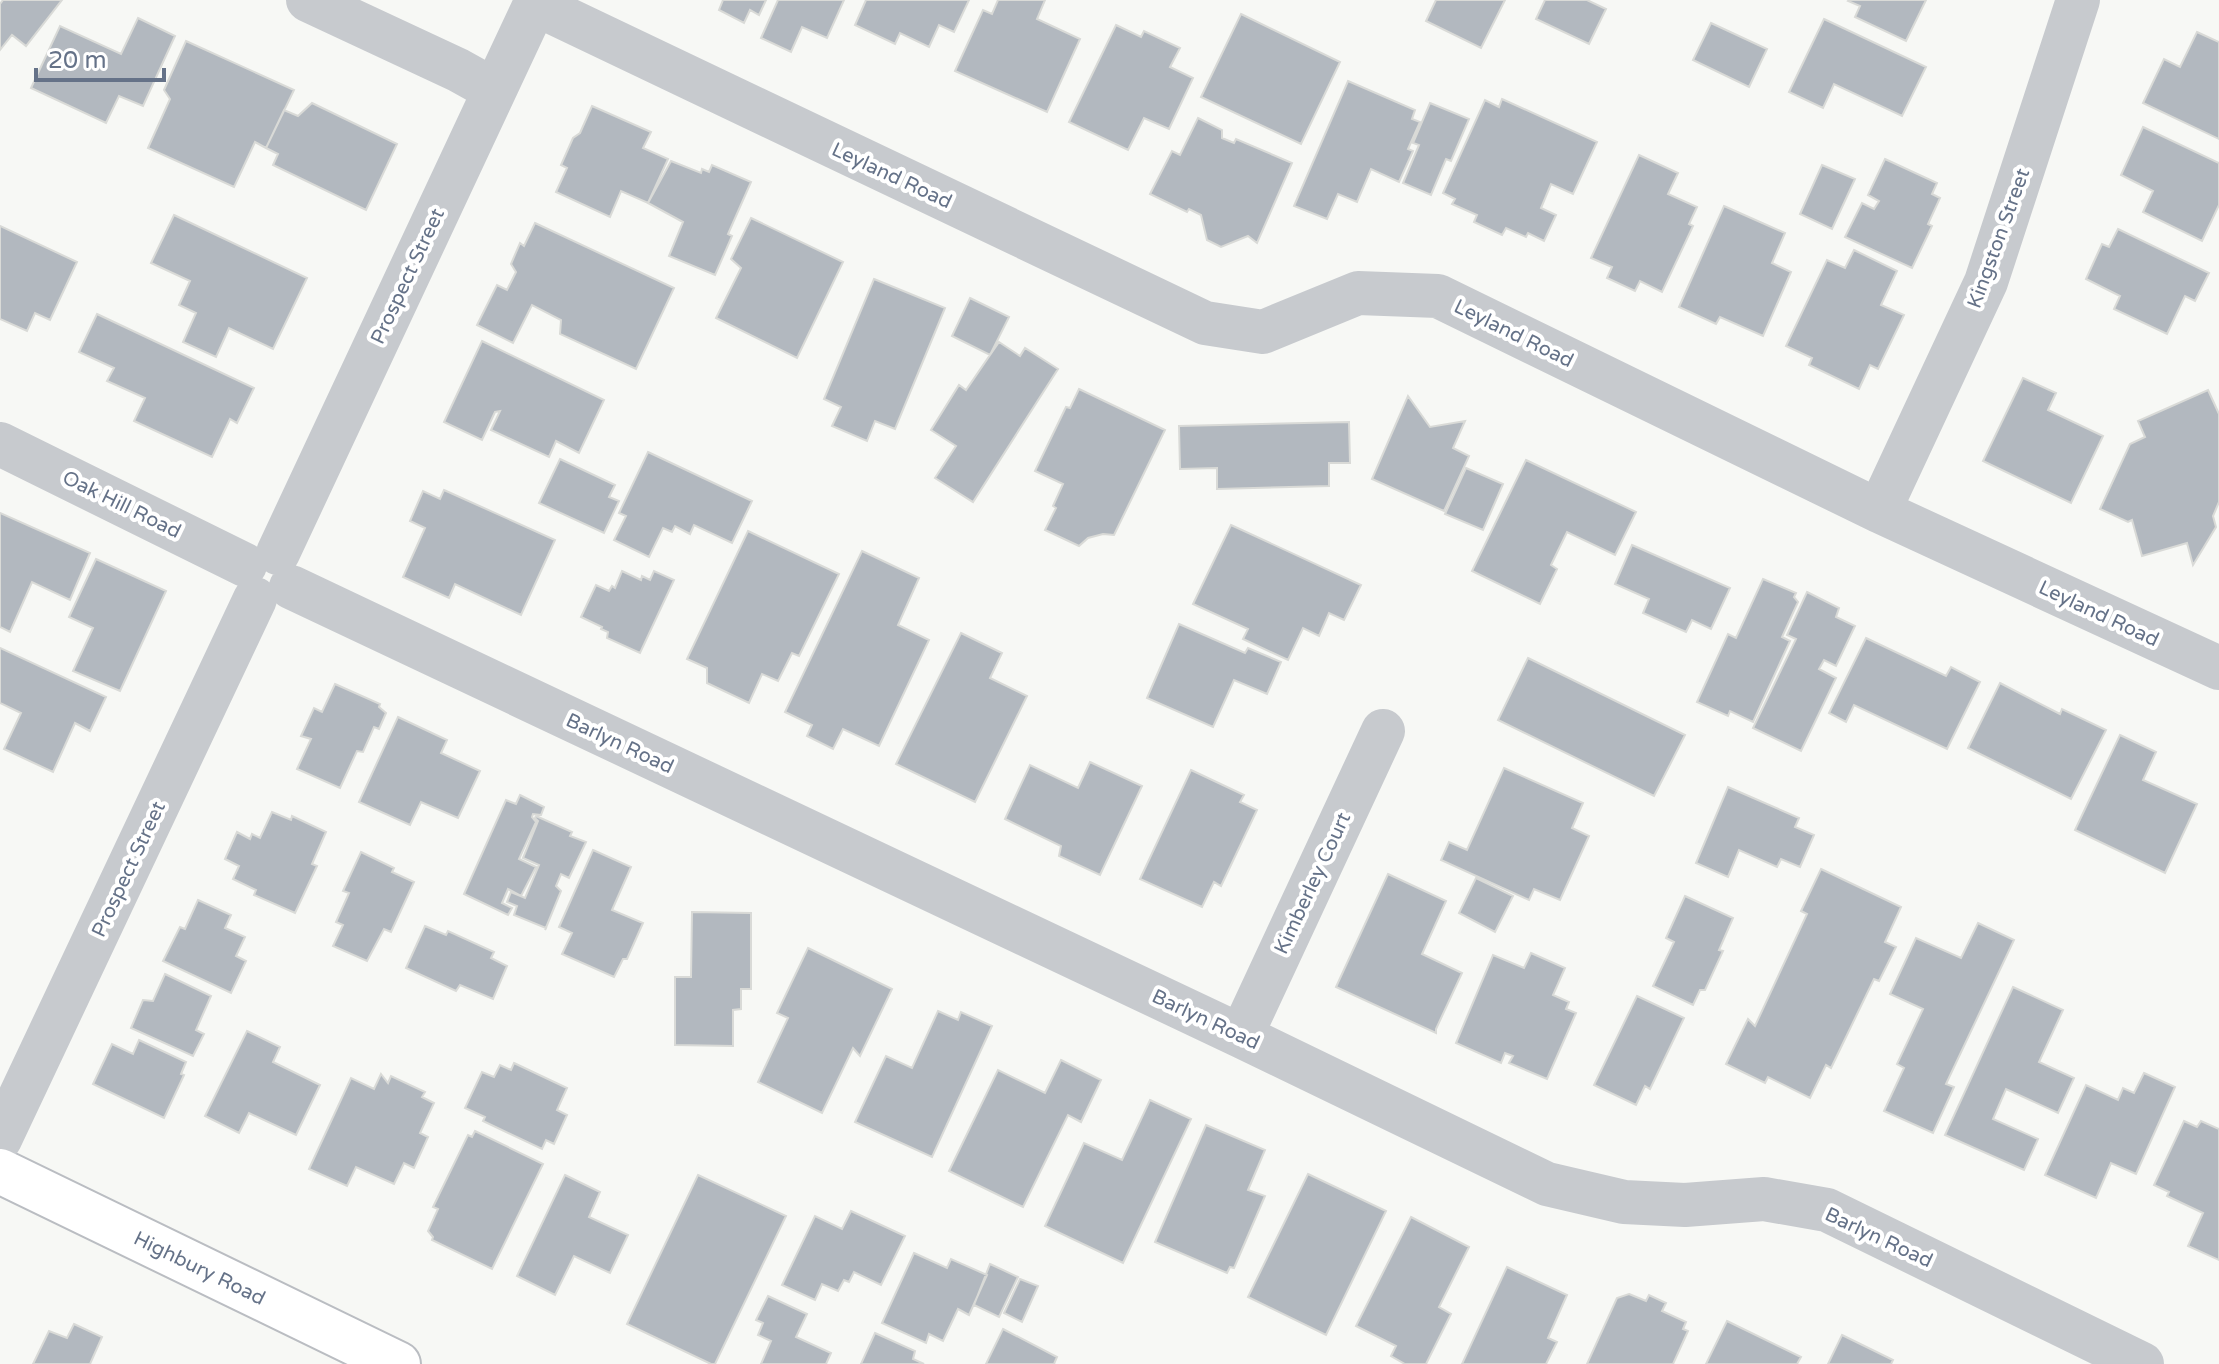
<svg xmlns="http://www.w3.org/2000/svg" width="2219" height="1364" font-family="'Varela Round',sans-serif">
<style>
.building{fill:#b2b8bf;stroke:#d9dad7;stroke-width:2}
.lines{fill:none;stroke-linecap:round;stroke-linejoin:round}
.primary-casing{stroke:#babdc2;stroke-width:48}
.street{stroke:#c7cace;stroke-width:44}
.primary{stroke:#fff;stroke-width:44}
.labels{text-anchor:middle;stroke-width:8;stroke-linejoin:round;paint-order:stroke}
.street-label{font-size:20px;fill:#657288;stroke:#fff}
</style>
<rect width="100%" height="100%" fill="#f7f8f5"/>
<!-- building -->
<path class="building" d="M3 0H62L26 46 12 35 0 50V4Z
M723 0H766L759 15 750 10 744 23 719 10Z
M778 0H844L827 38 802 27 791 52 761 38Z
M866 0H969L954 32 939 25 929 47 900 33 895 44 855 25Z
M998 0H1045L1037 19 1080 39 1047 112 955 71 983 10 992 14Z
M1436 0H1505L1481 48 1426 21Z
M1545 0H1587L1606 9 1589 44 1536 19Z
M1849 0H1926L1906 41 1855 17 1860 6 1848 1Z
M1241 14 1340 62 1301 144 1201 97Z
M138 18 175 36 143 106 119 96 106 123 31 88 60 26 121 54Z
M1824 19 1926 67 1902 116 1834 84 1823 108 1789 92Z
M1711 23 1767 49 1749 87 1693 60Z
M1116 25 1141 37 1144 31 1180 48 1170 67 1193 78 1169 129 1144 118 1128 150 1069 122Z
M2197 32 2219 42V139L2143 103 2164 59 2180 67Z
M186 41 294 90 266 148 255 142 234 187 148 148 170 99 164 90Z
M1348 81 1415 110 1412 119 1420 122 1408 149 1413 151 1399 182 1371 169 1357 202 1338 194 1327 219 1294 206Z
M1502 99 1597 142 1573 194 1551 184 1541 208 1556 215 1544 241 1528 233 1526 237 1506 228 1502 235 1474 222 1477 215 1452 204 1455 199 1443 193 1485 100 1499 107Z
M312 103 397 144 366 210 273 165 278 154 266 148 284 110 298 116Z
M1430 103 1469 119 1451 161 1446 159 1431 195 1403 183 1419 145 1413 143Z
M592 106 651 132 643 148 668 159 648 203 621 191 610 217 556 192 567 168 561 165 573 138 580 133Z
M1198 118 1222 130V138L1234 143 1236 139 1292 163 1257 243 1248 236 1221 247 1207 240 1201 215 1189 209 1187 212 1150 194 1172 151 1180 155Z
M2143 127 2219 163V205L2202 241 2143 212 2153 191 2121 175Z
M1639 155 1678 173 1668 194 1697 207 1689 224 1693 226 1662 292 1640 281 1635 291 1607 278 1612 267 1591 258Z
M1885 159 1937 183 1932 194 1940 198 1928 224 1932 226 1912 268 1845 237 1862 203 1874 209 1879 201 1868 195Z
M671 161 701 173 702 169 709 172 712 165 751 182 728 234 732 236 715 275 669 256 683 222 648 203Z
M1822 165 1855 179 1832 229 1800 214Z
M1724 206 1785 233 1772 263 1791 272 1763 336 1720 317 1716 324 1679 307Z
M174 215 307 278 273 349 229 328 216 357 183 342 196 313 179 305 190 281 151 263Z
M751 218 843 262 797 358 716 318 741 268 731 259Z
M535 223 674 288 636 369 560 334 561 320 532 305 513 343 477 325 497 285 507 290 516 272 511 264 520 243 524 246Z
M0 226 77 262 50 320 35 313 27 331 0 319Z
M2118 229 2209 273 2195 301 2185 296 2167 334 2114 309 2120 296 2086 279 2102 244 2109 247Z
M1854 250 1897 271 1881 305 1904 315 1878 369 1870 365 1859 389 1809 365 1812 358 1786 346 1827 260 1845 268Z
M874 279 945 308 895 429 875 421 867 441 832 426 841 407 824 399Z
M970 298 1009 317 990 355 952 336Z
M97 314 254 388 237 423 230 419 212 457 134 421 145 398 107 381 114 368 79 352Z
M482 341 604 400 579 453 556 441 549 457 491 430 500 411 495 412 482 440 444 422Z
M999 342 1020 356 1025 348 1058 369 973 502 935 478 956 446 931 430 959 385 966 390Z
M2023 378 2056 393 2048 410 2103 436 2071 503 1983 461Z
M1079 389 1165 430 1114 535 1103 534 1088 538 1079 546 1045 530 1056 508 1053 506 1063 484 1035 471 1066 407 1070 408Z
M2208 390 2219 414V502L2213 516 2216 527 2193 565 2187 543 2142 556 2132 520 2128 522 2100 509 2130 444 2145 437 2138 421Z
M1408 396 1430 427 1465 421 1453 448 1469 456 1444 511 1372 479Z
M1349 422 1350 463H1329V486L1217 489V468L1180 469 1179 426Z
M648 452 752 501 732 543 694 525 690 534 675 526 672 532 663 528 649 557 614 540 626 516 619 513Z
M560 459 615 485 609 497 619 501 604 533 539 503Z
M1526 460 1636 512 1615 555 1567 532 1551 565 1557 569 1540 604 1472 571Z
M1466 468 1503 484 1483 530 1445 514Z
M444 490 555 540 521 615 455 584 449 598 403 577 425 528 410 521 423 491 440 499Z
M0 513 90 553 70 600 32 582 10 632 0 627Z
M1231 525 1361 585 1344 620 1329 613 1319 636 1303 628 1288 660 1243 639 1248 629 1193 604Z
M748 531 839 574 799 656 792 653 778 681 762 674 749 703 707 683V668L687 659Z
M1632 545 1730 588 1711 629 1692 620 1686 632 1643 613 1649 599 1615 584Z
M862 551 919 578 898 625 929 640 879 746 843 729 833 749 807 736 812 725 785 712Z
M96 559 166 591 120 691 73 671 93 628 69 617Z
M622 571 641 580 642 576 650 580 654 571 674 580 640 653 607 638 608 632 601 629 602 627 581 617 596 585 609 591 612 586 615 588Z
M1763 579 1796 593 1794 597 1798 602 1782 637 1790 641 1753 722 1730 711 1728 716 1697 702 1728 634 1736 638Z
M1807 592 1839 608 1836 617 1855 626 1836 666 1824 660 1819 669 1836 678 1801 751 1753 728 1796 639 1787 635Z
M1179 624 1245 653 1248 648 1281 662 1267 694 1234 680 1213 727 1147 698Z
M961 633 1002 653 990 678 1027 696 975 802 896 764Z
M1866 638 1946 676 1951 667 1980 682 1947 749 1854 705 1846 722 1829 713Z
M0 648 106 697 90 731 75 723 53 772 4 749 21 713 0 703Z
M1528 658 1685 735 1654 796 1498 720Z
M2000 683 2060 714 2062 709 2106 730 2071 799 1968 748Z
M335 684 380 704 379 707 386 713 379 729 374 727 363 752 357 751 340 788 297 769 311 739 301 736 314 708 322 712Z
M398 717 447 740 441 753 480 771 458 818 421 802 410 825 359 802Z
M2120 735 2156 752 2143 780 2197 804 2165 873 2075 830Z
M1090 762 1142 786 1100 875 1059 856 1061 846 1005 819 1030 765 1078 788Z
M1504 768 1583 803 1572 828 1589 836 1560 900 1534 889 1529 900 1441 860 1449 842 1467 850Z
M1191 770 1244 795 1240 802 1257 810 1221 886 1214 882 1202 907 1140 879Z
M1728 787 1799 818 1795 827 1814 835 1800 867 1781 859 1777 867 1739 850 1728 877 1696 863Z
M520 795 544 807 541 815 533 814 532 817 536 822 519 859 536 867 521 896 508 889 502 903 512 908 508 915 464 894 506 800 516 804Z
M272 812 291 820 292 816 326 832 312 864 317 866 295 913 254 895 256 890 233 879 239 866 225 859 237 832 250 839 252 834 260 838Z
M536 816 572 832 570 836 586 842 569 878 561 874 556 886 561 891 545 930 546 928 514 915 517 906 507 902 511 892 525 898 539 865 523 858 538 821 535 818Z
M593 850 631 867 612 910 643 923 627 959H623L614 977 562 954 572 933 559 927Z
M361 852 394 868 392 872 414 882 391 932 384 929 367 961 333 946 343 925 336 922 349 893 343 891Z
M1821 869 1901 907 1885 942 1896 947 1879 981 1874 979 1831 1068 1826 1065 1810 1098 1768 1077 1765 1083 1726 1064 1748 1019 1755 1026 1807 914 1801 911Z
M1388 874 1446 901 1422 954 1462 973 1436 1029V1033L1336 987Z
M1476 878 1513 896 1495 932 1459 913Z
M1685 896 1733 918 1719 950 1723 951 1705 990H1700L1693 1005 1653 986 1674 942 1666 938Z
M198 900 231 915 225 928 245 937 236 956 246 961 231 993 163 961 180 927 185 929Z
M692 912 751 913V989H741V1009L733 1010V1046L675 1045V977H691Z
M1978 923 2014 940 1946 1084 1954 1087 1933 1133 1884 1111 1904 1068 1897 1064 1923 1009 1890 994 1916 938 1961 958Z
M425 926 446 935 448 931 494 952 491 958 507 966 493 999 460 985 456 991 406 968Z
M808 948 892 989 860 1056 853 1048 822 1113 758 1082 788 1018 777 1013Z
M1531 953 1565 968 1553 995 1569 1002 1566 1009 1576 1013 1547 1079 1509 1063 1513 1056 1505 1053 1501 1063 1456 1043 1493 955 1524 968Z
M165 974 211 996 196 1030 204 1034 193 1056 131 1028 143 1000 153 1001Z
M2013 987 2063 1010 2039 1062 2074 1078 2058 1113 2006 1089 1993 1119 2038 1139 2024 1170 1945 1135Z
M1637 996 1684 1018 1650 1089 1645 1086 1636 1105 1594 1085Z
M938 1011 958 1020 961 1012 992 1026 932 1157 855 1122 886 1056 912 1068Z
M247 1031 280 1047 273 1062 320 1085 296 1135 249 1113 239 1133 205 1116Z
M139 1040 186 1062 181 1074 184 1075 164 1118 93 1084 112 1044 133 1054Z
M1061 1060 1101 1080 1081 1122 1068 1115 1023 1207 949 1171 998 1070 1045 1093Z
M514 1063 567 1088 557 1110 567 1115 554 1144 546 1140 542 1149 483 1121 485 1117 465 1108 482 1072 494 1077 500 1065 511 1070Z
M2144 1073 2175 1087 2136 1174 2111 1163 2096 1198 2045 1175 2086 1085 2118 1100 2123 1088 2134 1093Z
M381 1074 388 1083 391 1076 425 1092 422 1097 434 1103 420 1133 428 1137 414 1168 404 1163 394 1184 356 1167 347 1186 309 1169 351 1078 374 1089Z
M1150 1100 1191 1119 1123 1263 1045 1226 1084 1143 1122 1160Z
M2184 1121 2197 1127 2201 1121 2219 1129V1260L2188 1246 2203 1213 2167 1196 2169 1192 2154 1185Z
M1206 1125 1265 1150 1248 1190 1265 1196 1234 1268 1230 1267 1227 1273 1155 1242Z
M475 1131 543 1164 492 1269 432 1240 433 1237 428 1231 438 1209 433 1207 468 1135 472 1137Z
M1308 1174 1386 1211 1326 1335 1248 1297Z
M565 1175 600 1192 589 1217 628 1235 610 1273 574 1256 555 1295 517 1276Z
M698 1175 786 1216 715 1364H711L627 1324Z
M851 1211 905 1236 881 1285 854 1272 849 1282 844 1280 838 1291 822 1284 815 1300 782 1285 815 1216 842 1229Z
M1411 1217 1469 1247 1439 1307 1451 1314 1426 1364H1405L1391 1356 1396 1346 1356 1326Z
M914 1253 947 1268 951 1259 987 1275 969 1315 958 1309 943 1341 929 1334 926 1343 882 1323Z
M990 1264 1018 1277 999 1317 974 1305Z
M1507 1267 1567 1295 1548 1338 1557 1342 1546 1364H1462Z
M1020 1279 1038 1286 1022 1322 1004 1313Z
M1629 1294 1646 1301 1649 1295 1666 1303 1662 1311 1686 1322 1683 1329 1688 1331 1673 1364H1587L1617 1298Z
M768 1296 807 1314 796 1337 831 1353 826 1364H761L771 1341 758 1335 763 1323 756 1320Z
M1727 1321 1801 1357 1797 1364H1706Z
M74 1324 102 1337 90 1364H33L49 1331 67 1338Z
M1003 1329 1057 1357 1054 1364H986Z
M875 1333 915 1351 913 1359 924 1364H861Z
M1842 1335 1893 1360 1891 1364H1828Z"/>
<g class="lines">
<defs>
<g id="primary">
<path id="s1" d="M0 1171 398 1364"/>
</g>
</defs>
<!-- primary casing -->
<use href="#primary" class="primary-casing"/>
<!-- street -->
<path class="street" d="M308 0 458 70 494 90
M535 4 1205 323 1263 332 1358 293 1438 296 1879 511 2219 668
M0 444 245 565
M1879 511 1986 282 2078 0
M278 553 537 0
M291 587 1241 1036 1547 1184 1624 1202 1685 1205 1764 1199 1827 1210 2142 1364
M1241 1036 1383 731
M0 1139 255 599"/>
<!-- primary -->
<use href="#primary" class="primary"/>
</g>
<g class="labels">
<!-- street labels -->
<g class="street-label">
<text transform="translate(892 175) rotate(25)" y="7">Leyland Road</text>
<text transform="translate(1998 238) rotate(-70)" y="7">Kingston Street</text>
<text transform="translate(407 276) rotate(-65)" y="7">Prospect Street</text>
<text transform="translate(1514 333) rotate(26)" y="7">Leyland Road</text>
<text transform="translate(122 504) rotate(26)" y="7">Oak Hill Road</text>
<text transform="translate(2099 613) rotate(25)" y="7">Leyland Road</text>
<text transform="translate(620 743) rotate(25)" y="7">Barlyn Road</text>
<text transform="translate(128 869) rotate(-65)" y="7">Prospect Street</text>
<text transform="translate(1312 883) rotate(-65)" y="7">Kimberley Court</text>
<text transform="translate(1206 1019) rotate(25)" y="7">Barlyn Road</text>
<text transform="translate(1879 1237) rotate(25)" y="7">Barlyn Road</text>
<text dy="7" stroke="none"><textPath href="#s1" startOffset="222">Highbury Road</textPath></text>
</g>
</g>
<!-- scale -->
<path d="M36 68v12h128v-12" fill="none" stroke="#657288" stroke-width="4"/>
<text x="48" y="68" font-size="24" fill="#657288" stroke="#ffffff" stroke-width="6" paint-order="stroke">20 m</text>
</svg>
